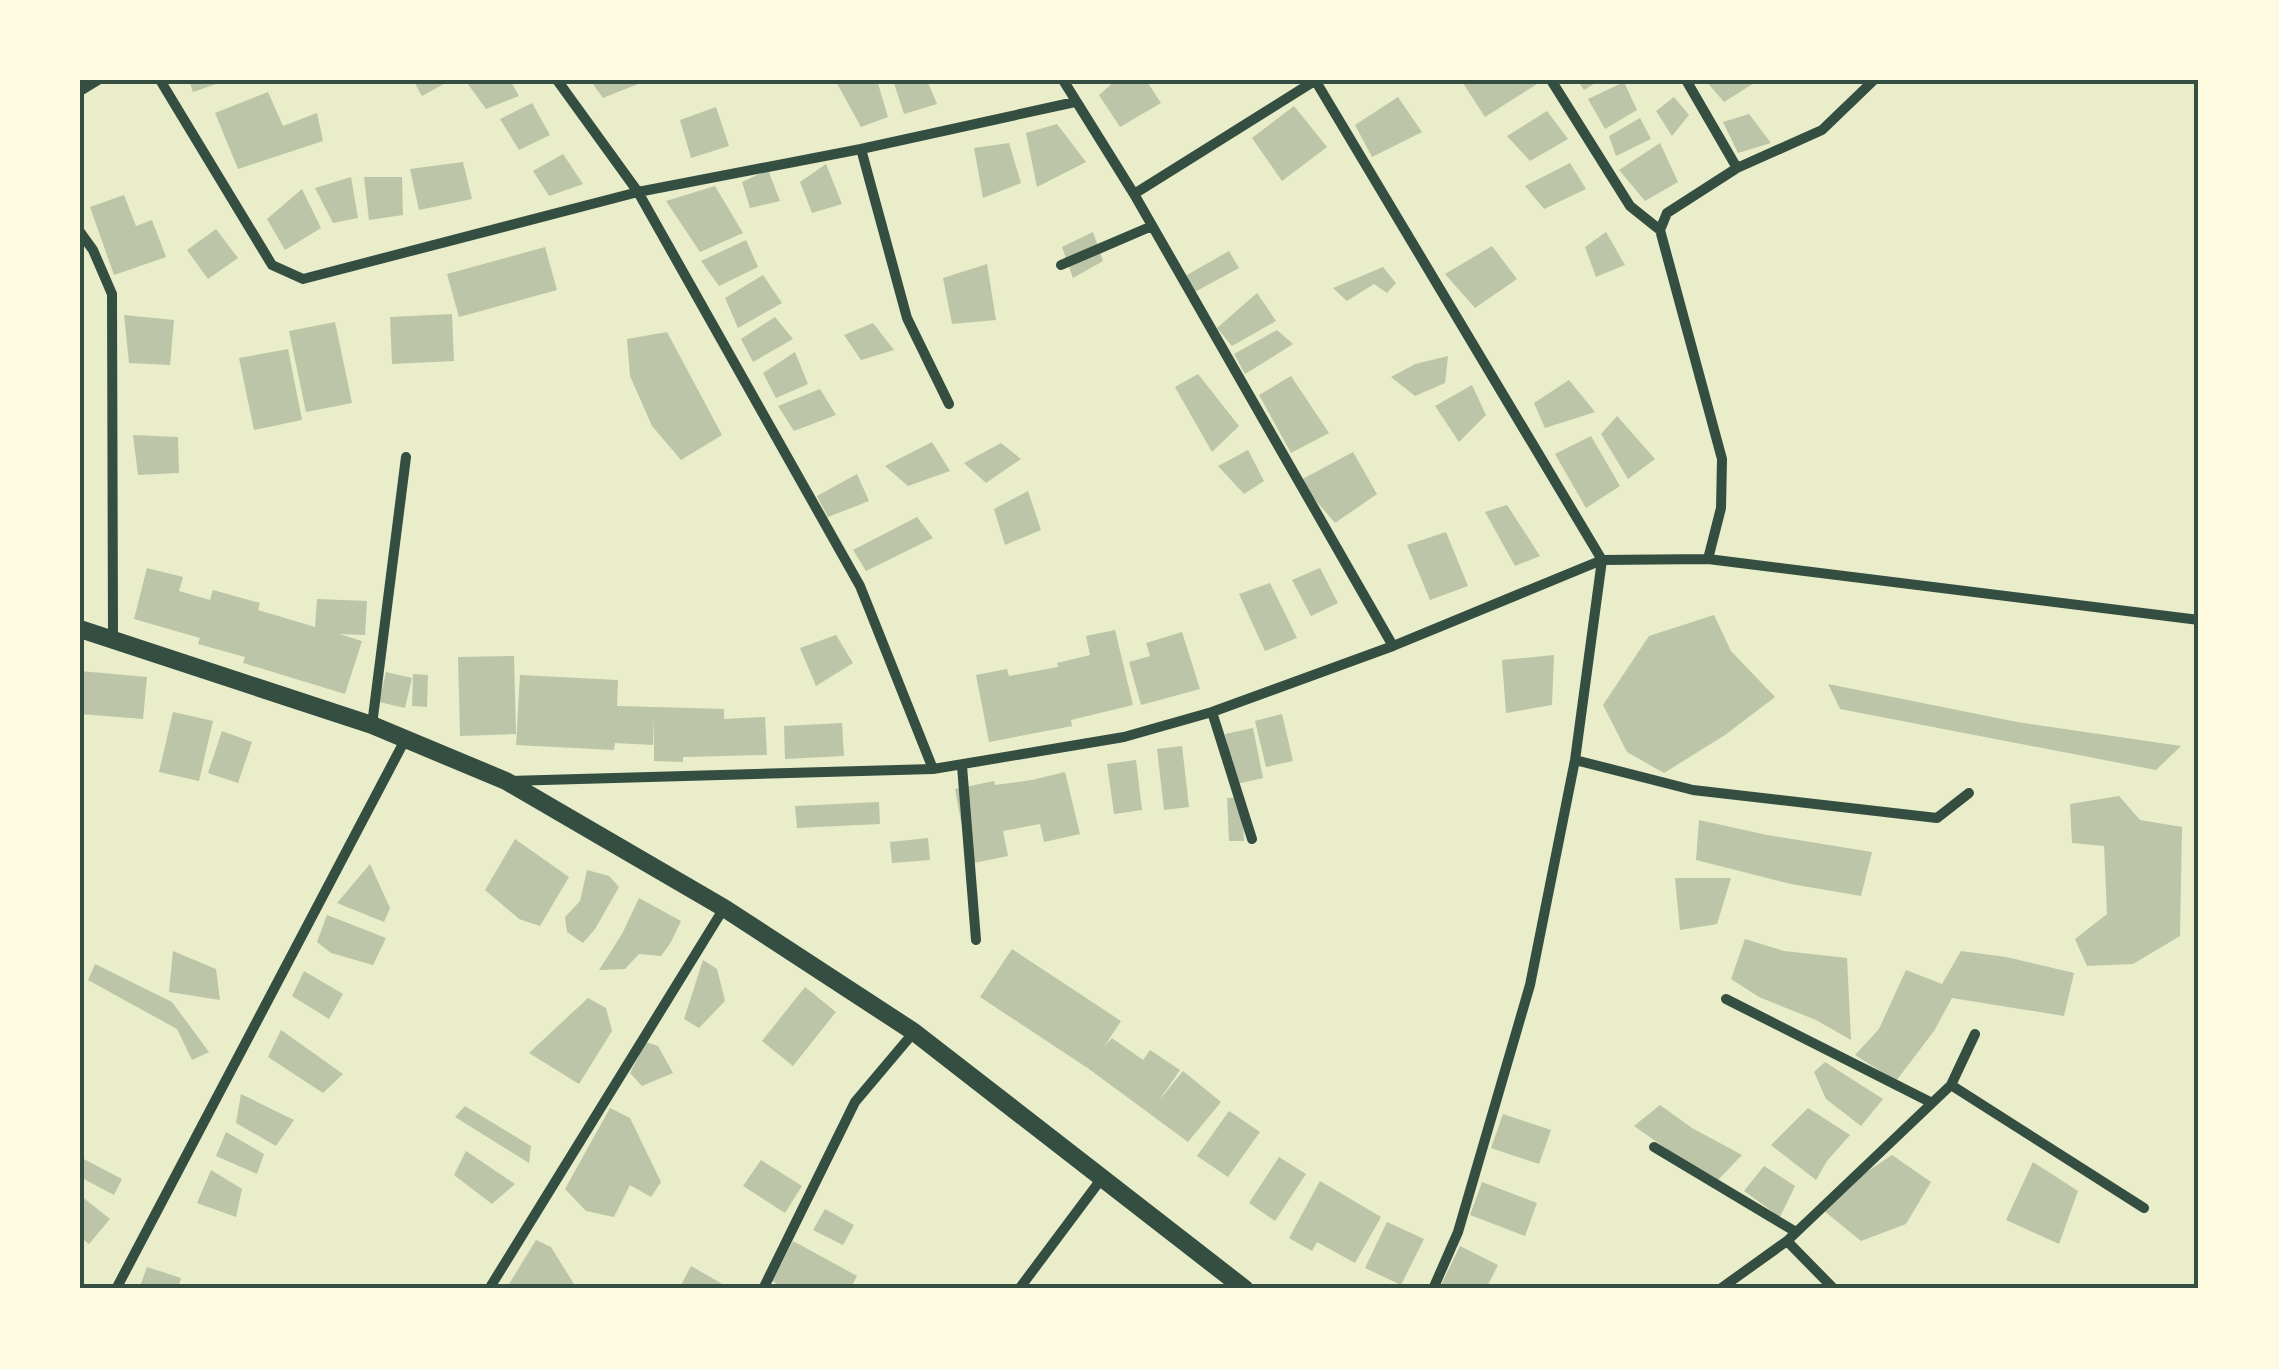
<svg xmlns="http://www.w3.org/2000/svg" width="2279" height="1369" font-family="Barlow,sans-serif">
<style>
.building{fill:#bcc5a7}
.lines{fill:none;stroke-linecap:round;stroke-linejoin:round}
.minor{stroke:#344e41;stroke-width:10}
.tertiary{stroke:#344e41;stroke-width:18}
.neatline{fill:none;stroke:#344e41;stroke-width:4}
</style>
<rect width="100%" height="100%" fill="#e9edc9"/>
<!-- building -->
<path class="building" d="M189 80H225V81L193 92Z
M413 80H451L422 96Z
M465 80H510L519 96 486 109Z
M590 80H648L603 98Z
M835 80H877L888 117 861 127Z
M893 80H927L937 104 904 114Z
M1116 80H1146L1161 103 1120 127 1099 95Z
M1461 80H1533L1537 84 1485 117Z
M1577 80H1600L1584 90Z
M1705 80H1759L1724 102Z
M1624 82 1637 110 1605 129 1588 99Z
M268 92 283 126 317 113 323 141 238 169 215 113Z
M1398 97 1422 132 1372 157 1355 125Z
M1674 97 1689 115 1672 136 1656 111Z
M532 103 550 135 519 150 500 119Z
M1294 106 1327 147 1282 181 1252 138Z
M716 107 729 146 691 158 680 120Z
M1547 111 1568 139 1530 161 1507 136Z
M1749 114 1771 143 1738 153 1723 122Z
M1640 118 1651 139 1616 156 1609 136Z
M1057 124 1086 162 1037 187 1026 133Z
M1009 143 1021 183 983 198 974 148Z
M1660 143 1678 182 1645 201 1619 170Z
M563 154 583 184 549 196 533 171Z
M463 162 472 199 419 210 410 169Z
M1570 163 1586 189 1544 209 1525 186Z
M826 164 842 204 812 213 800 182Z
M768 170 780 201 750 208 742 182Z
M351 177 358 218 333 223 315 188Z
M364 177H402L403 215 369 220Z
M715 186 743 233 700 252 666 201Z
M302 189 321 228 285 250 267 219Z
M124 195 136 226 152 220 166 257 114 275 90 207Z
M216 229 238 258 208 279 187 250Z
M1093 232 1103 261 1073 278 1062 247Z
M1606 232 1625 265 1596 277 1585 247Z
M746 240 758 267 719 286 701 261Z
M1492 246 1517 279 1475 308 1445 274Z
M545 247 557 290 459 317 447 274Z
M1229 251 1239 268 1193 293 1187 275Z
M987 264 996 320 952 324 943 278Z
M1383 267 1396 283 1387 293 1374 284 1347 301 1333 288Z
M763 275 782 303 738 328 725 298Z
M1257 293 1276 321 1232 346 1217 328Z
M452 314 454 361 392 364 390 317Z
M124 315 174 320 170 365 129 363Z
M775 317 793 339 753 362 741 339Z
M335 322 352 403 306 412 289 331Z
M873 323 894 350 861 360 844 335Z
M1277 330 1293 344 1245 374 1234 354Z
M667 332 722 435 681 460 652 426 630 376 627 339Z
M288 349 302 420 254 430 239 358Z
M795 352 808 384 776 398 763 373Z
M1448 356 1445 383 1415 396 1391 377 1415 364Z
M1198 374 1239 426 1212 452 1175 387Z
M1291 376 1329 433 1291 453 1259 395Z
M1569 380 1595 412 1545 428 1534 403Z
M1472 385 1486 415 1459 442 1435 406Z
M820 389 836 415 794 431 778 406Z
M1617 416 1655 459 1628 479 1601 434Z
M133 435 178 437 179 473 138 475Z
M1591 436 1620 486 1586 508 1555 454Z
M932 442 950 471 908 486 885 466Z
M1001 443 1021 459 986 483 964 463Z
M1248 450 1264 481 1244 494 1218 466Z
M1353 452 1377 494 1335 523 1299 481Z
M857 474 869 501 828 517 817 496Z
M1028 491 1041 530 1005 545 994 509Z
M1507 505 1540 556 1515 566 1485 512Z
M917 517 933 538 866 571 853 550Z
M1446 532 1468 586 1430 600 1407 545Z
M147 568 183 577 179 591 210 600 213 590 260 603 258 610 315 627 317 599 367 601 365 635 339 634 362 641 345 694 243 663 245 657 198 644 200 638 134 619Z
M1320 568 1338 603 1311 616 1292 580Z
M1270 583 1297 638 1265 651 1239 594Z
M1714 615 1731 651 1775 697 1725 735 1664 773 1627 752 1603 705 1649 636Z
M1115 630 1133 705 1071 720 1072 726 989 742 976 675 1007 669 1009 676 1058 667 1057 663 1090 655 1086 636Z
M1182 632 1200 689 1141 705 1129 662 1150 656 1146 643Z
M836 635 853 663 816 686 800 648Z
M1554 655 1552 705 1506 713 1502 660Z
M514 656 516 734 460 736 458 657Z
M80 671 147 677 143 719 80 714Z
M386 672 412 678 405 708 379 702Z
M413 674 428 675 427 707 412 706Z
M520 675 618 680 617 706 724 709V719L765 717 767 755 683 757V762L654 761V717L653 745 615 743 614 750 516 745Z
M1828 684 2017 722 2181 746 2156 770 1840 709Z
M173 712 213 721 199 781 159 772Z
M1282 714 1293 761 1266 767 1255 721Z
M842 723 844 756 785 759 784 726Z
M1253 728 1263 778 1236 784 1225 734Z
M222 731 252 742 238 783 208 773Z
M1182 746 1189 807 1164 810 1157 749Z
M1136 760 1142 810 1114 814 1107 764Z
M1065 772 1080 834 1044 842 1040 824 1003 831 1008 856 969 864 955 789 994 781 995 785 1032 780Z
M2119 796 2140 820 2182 827 2180 936 2133 964 2087 966 2075 939 2107 914 2104 846 2072 843 2070 804Z
M1242 797 1244 841H1229L1227 798Z
M879 802 880 824 797 828 795 806Z
M1699 820 1767 835 1872 852 1861 896 1791 884 1696 860Z
M928 838 930 860 892 863 890 842Z
M515 839 569 877 540 926 519 919 485 890Z
M370 864 390 908 384 922 337 903Z
M587 870 609 876 619 887 595 929 583 943 567 932 565 917 580 901Z
M1675 878H1731L1717 924 1680 930Z
M639 898 681 921 671 942 661 956 639 954 625 969 599 970 622 934Z
M327 915 386 938 373 965 331 953 317 942Z
M1745 939 1784 951 1847 958 1851 1040 1816 1020 1759 997 1731 979Z
M1012 949 1121 1021 1104 1047 1112 1038 1143 1060 1150 1050 1180 1070 1158 1102 1183 1071 1221 1102 1188 1142 1089 1069 980 997Z
M173 951 216 969 220 1000 169 992Z
M1961 951 2006 957 2074 973 2064 1016 1952 998 1934 1031 1896 1081 1855 1055 1879 1029 1906 970 1942 984Z
M703 960 717 969 725 1001 699 1028 684 1019Z
M95 964 172 1002 209 1052 192 1060 177 1029 88 980Z
M304 971 343 994 329 1019 292 996Z
M805 987 836 1012 793 1066 762 1041Z
M588 998 606 1008 612 1031 579 1084 529 1053Z
M281 1030 343 1074 323 1093 268 1057Z
M646 1042 658 1046 673 1073 642 1086 630 1073Z
M1825 1062 1883 1099 1861 1126 1826 1099 1814 1072Z
M241 1094 294 1120 276 1146 236 1123Z
M1660 1105 1692 1128 1742 1155 1715 1183 1634 1126Z
M465 1106 531 1146 529 1163 455 1117Z
M610 1108 630 1118 661 1182 651 1197 630 1185 614 1217 586 1211 565 1189Z
M1808 1108 1850 1135 1827 1161 1816 1180 1771 1145Z
M1229 1111 1260 1132 1228 1177 1197 1156Z
M1503 1114 1551 1130 1539 1164 1491 1148Z
M226 1132 264 1154 257 1174 216 1156Z
M466 1151 515 1184 492 1204 454 1175Z
M1892 1155 1931 1182 1906 1224 1861 1241 1823 1210 1850 1183Z
M80 1157 122 1179 114 1195 80 1177Z
M1279 1157 1306 1174 1275 1221 1249 1203Z
M761 1160 802 1186 785 1213 743 1186Z
M2033 1162 2078 1191 2059 1244 2006 1220Z
M1764 1166 1795 1186 1780 1217 1744 1191Z
M211 1170 242 1189 236 1217 197 1203Z
M1320 1181 1381 1217 1355 1263 1317 1242 1312 1251 1289 1238Z
M1482 1182 1537 1203 1525 1236 1470 1215Z
M80 1195 110 1219 89 1244 80 1237Z
M825 1209 854 1225 843 1245 813 1230Z
M1387 1222 1424 1239 1401 1285 1365 1268Z
M536 1240 551 1247 577 1289H506Z
M793 1241 857 1276 850 1289H786L772 1281Z
M1460 1246 1498 1265 1486 1289H1439Z
M691 1266 731 1289H687L681 1285Z
M147 1267 181 1278 178 1289H139Z"/>
<g class="lines">
<!-- minor -->
<path class="minor" d="M160 80 272 265 303 279 638 192 861 149 1075 102
M557 80 638 192 860 586 933 769
M1063 80 1134 194 1393 646
M1315 80 1602 560 1575 760 1530 985 1458 1232 1433 1289
M1551 80 1630 206 1660 230
M1686 80 1737 168
M80 91 98 80
M861 149 907 318 949 404
M1134 194 1316 80
M80 232 93 250 112 294 113 638
M1061 265 1152 226
M1708 559 1721 508 1722 459 1660 230 1667 213 1737 168 1822 130 1874 80
M1212 712 1252 839
M372 725 406 457
M1575 760 1693 790 1937 818 1969 793
M962 766 976 940
M509 781 933 769 1124 737 1212 712 1393 646 1602 560 1708 559 2199 620
M1726 999 1932 1103
M1951 1085 2144 1208
M1654 1147 1796 1232
M1787 1241 1834 1289
M116 1289 406 738
M489 1289 724 908
M763 1289 855 1102 914 1032
M1019 1289 1102 1178
M1720 1289 1787 1241 1951 1085 1975 1034"/>
<!-- tertiary -->
<path class="tertiary" d="M80 629 372 725 506 781 724 908 914 1032 1245 1289"/>
</g>
<!-- border -->
<rect width="2279" height="1369" fill="none" stroke="#fefae0" stroke-width="165"/>
<rect x="82" y="82" width="2114" height="1204" class="neatline"/>
</svg>
